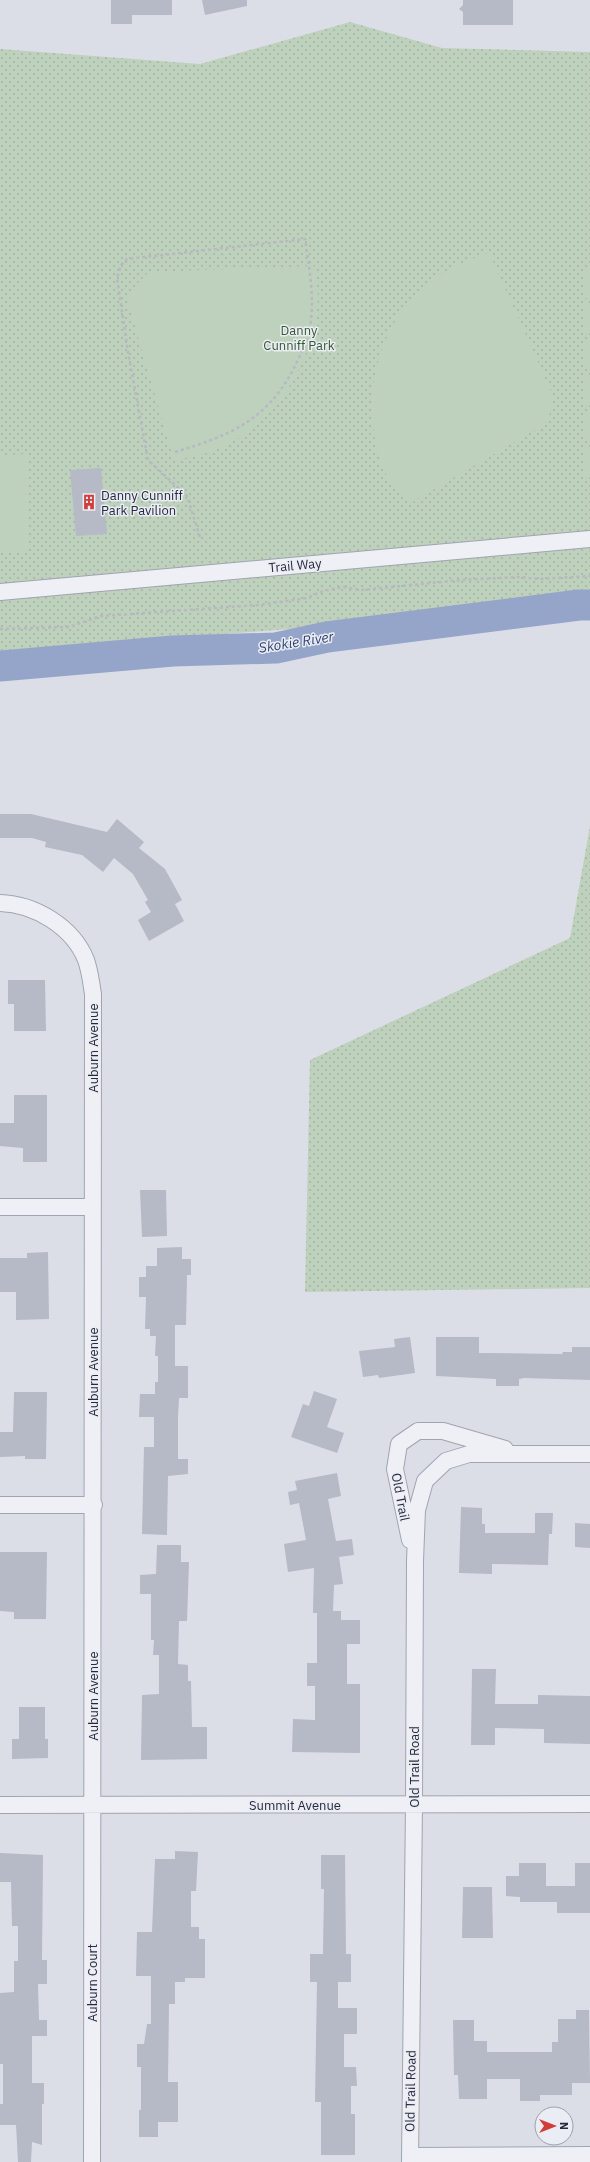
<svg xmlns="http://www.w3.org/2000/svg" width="590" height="2162" font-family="'IBM Plex Sans',sans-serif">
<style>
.grass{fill:url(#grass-dots)}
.garden{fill:#bed1bc}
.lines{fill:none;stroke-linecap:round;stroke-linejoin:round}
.river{stroke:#95a5c9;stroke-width:31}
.building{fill:#b6b9c6}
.minor-casing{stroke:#a1a4b1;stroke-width:18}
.path{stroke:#b6b9c1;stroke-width:2.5;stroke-dasharray:3 3;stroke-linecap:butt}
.minor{stroke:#eef0f5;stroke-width:16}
.labels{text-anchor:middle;stroke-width:3;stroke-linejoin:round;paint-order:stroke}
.park-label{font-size:13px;fill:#335932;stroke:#ebedf4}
.poi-label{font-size:13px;fill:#252a3d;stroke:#ebedf4;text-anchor:start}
.street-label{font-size:13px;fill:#252a3d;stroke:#ebedf4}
.water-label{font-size:14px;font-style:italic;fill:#2e4172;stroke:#ebedf4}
</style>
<defs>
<pattern id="grass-dots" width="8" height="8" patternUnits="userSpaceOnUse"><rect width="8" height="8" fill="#bed1bc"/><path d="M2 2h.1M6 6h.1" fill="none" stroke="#a3b4a2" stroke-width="1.8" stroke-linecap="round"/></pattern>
</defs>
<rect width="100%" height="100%" fill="#dcdee7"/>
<!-- grass -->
<path class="grass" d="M350 22 442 48 590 52V606L0 651V49L200 64Z
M590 826V1288L305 1292 310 1060 570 938Z"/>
<!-- garden -->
<path class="garden" d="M489 252 554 398 547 423 409 504C401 494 390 483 385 472 358 412 374 329 424 286 442 270 467 261 489 252Z
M314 266C315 275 318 286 318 296 316 360 276 425 216 450 203 455 188 457 174 461L126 296 148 272Z
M584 269H590V298H584Z
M584 304H590V333H584Z
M584 340H590V369H584Z
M585 376H590V405H585Z
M584 412H590V441H584Z
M585 448H590V476H585Z
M27 454 28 551 0 552V455Z"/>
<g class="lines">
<!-- river -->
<path class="river" d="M0 666 173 651 276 648 327 637 579 605H590"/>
</g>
<!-- building -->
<path class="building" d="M111 0H172V15H132V24H111Z
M202 0H247V6L205 15Z
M463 0H513V25H463V12L459 9 463 5Z
M101 468 107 534 76 536 70 470Z
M0 814H31L107 832 117 819 144 842 139 848 165 869 182 900 175 904 184 921 149 941 138 920 151 912 145 902 148 900 133 874 114 858 103 872 82 855 45 847 46 842 32 838H0Z
M8 980H45L46 1031H14V1004H8Z
M14 1095H47V1162H23V1148L0 1146V1123H14Z
M140 1190H166L167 1236 142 1237Z
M182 1247V1259H191V1275H187L186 1325H175V1366H188V1398H179L178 1417V1459H188V1474L168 1476 167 1535 142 1534 144 1447H154V1417H139L140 1394H155V1382H158V1356H155L156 1336H150V1329H145L146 1297H139V1277H146V1266H157V1248Z
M48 1252 49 1319 16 1320V1292H0V1258H27V1253Z
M410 1337 415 1373 379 1378 378 1375 363 1377 359 1351 395 1347 394 1339Z
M436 1337H479V1353L562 1354 563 1352H572V1347H590V1380L524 1378 519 1379V1386H496V1379L436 1376Z
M314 1391 337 1399 327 1427 344 1433 337 1453 291 1437 303 1404 309 1406Z
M14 1392H47L46 1459H25V1456L0 1457V1432H13Z
M337 1473 341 1496 328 1499 336 1541 352 1539 354 1555 339 1557 343 1584 334 1585 333 1611H341V1620H360V1644H347V1684H360V1753L292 1752 293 1719 315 1720V1686H307V1663H317V1613H313L314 1568 288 1572 284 1544 306 1540 299 1503 290 1505 288 1492 297 1490 295 1481Z
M461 1507 482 1508V1524H485V1533H535V1513H553L552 1534H549L548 1565 492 1564V1574L459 1573Z
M575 1523 590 1524V1548L575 1547Z
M157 1545H181V1562H189L187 1621H179L178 1664 188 1665V1681H191L192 1727H207V1759L141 1760 142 1695 159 1694V1655H153L154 1640H151V1594H140V1575L156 1574Z
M0 1552H47L46 1619H14V1612L0 1611Z
M472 1669H496L495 1704H538V1695L590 1696V1744L544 1743V1729L495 1728V1745H471Z
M19 1707H45V1739H48V1758L12 1759V1739H19Z
M175 1851 198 1852 196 1891H191V1927H199V1939H205V1978H185V1982H175V2004H169L168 2082H178V2122H158V2137H139V2110H141V2067H137V2044H144L147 2024H151V1976H136L137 1932H152L155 1859H175Z
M0 1853 43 1855 42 1960H47V1984H38L39 2020H47V2036H32V2083H44V2104H42V2145L32 2142 31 2162H18L16 2125H0V2104H3V2064H0V1993L14 1992V1961H18V1926H12L11 1882H0Z
M321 1855H345L346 1954H351V1982H338V2008H357V2034H344V2067H356L357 2086H351V2114H355V2155H321V2102H315L317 1982H310V1954H323L324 1889H321Z
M519 1863H546V1886H575V1863H590V1913H557V1902H520V1897L506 1896V1876H519Z
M463 1887H492L493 1938H462Z
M576 2010H589L590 2083H572V2095H540V2101H520V2079H487V2099H459L458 2075H454L453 2020H474V2041H487V2052H552V2042H558V2019H576Z"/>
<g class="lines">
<defs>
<path id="minor" d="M0 592 590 539
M0 903C35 904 73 927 86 960 90 971 91 982 93 994L92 2162
M0 1207H93
M0 1505H94
M410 1540 395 1469 399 1444 418 1431H443L505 1449
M0 1805 590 1804
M410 2156 590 2155
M410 2162 414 1804 415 1561 417 1510 425 1481 446 1461 469 1454H590"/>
</defs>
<!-- minor casing -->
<use href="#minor" class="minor-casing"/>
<!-- path -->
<path class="path" d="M175 452C228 436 264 422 292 372 299 358 307 342 310 326 315 297 309 267 305 239L127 259 121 265 117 278 128 352 148 460 187 496 200 537
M0 629 69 627 101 616 258 605 307 598 323 591 343 587 362 590 461 580 519 577 540 579 590 576"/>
<!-- minor -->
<use href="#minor" class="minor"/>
</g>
<!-- icons -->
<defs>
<symbol id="building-bare" viewBox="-9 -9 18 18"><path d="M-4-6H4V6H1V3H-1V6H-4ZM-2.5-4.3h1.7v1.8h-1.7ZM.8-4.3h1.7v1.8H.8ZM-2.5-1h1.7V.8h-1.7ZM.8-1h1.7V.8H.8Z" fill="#d23d3a" stroke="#ebedf4" stroke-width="2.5" paint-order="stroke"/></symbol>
</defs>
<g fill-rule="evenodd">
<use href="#building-bare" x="78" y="491" width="22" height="22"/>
</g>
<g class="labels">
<!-- park labels -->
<g class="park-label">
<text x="299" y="335">Danny<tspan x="299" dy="15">Cunniff Park</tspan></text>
</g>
<!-- poi labels -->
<g class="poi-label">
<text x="101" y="500">Danny Cunniff<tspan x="101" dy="15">Park Pavilion</tspan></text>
</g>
<!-- street labels -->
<g class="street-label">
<text transform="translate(295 565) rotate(-5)" y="5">Trail Way</text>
<text transform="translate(93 1048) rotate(-90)" y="5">Auburn Avenue</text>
<text transform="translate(93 1372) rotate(-90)" y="5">Auburn Avenue</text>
<text transform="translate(401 1497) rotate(79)" y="5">Old Trail</text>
<text transform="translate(93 1696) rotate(-90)" y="5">Auburn Avenue</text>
<text transform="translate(414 1767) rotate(-90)" y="5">Old Trail Road</text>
<text x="295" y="1810">Summit Avenue</text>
<text transform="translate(92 1983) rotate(-90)" y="5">Auburn Court</text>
<text transform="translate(410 2091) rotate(-89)" y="5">Old Trail Road</text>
</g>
<!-- water labels -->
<g class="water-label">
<text transform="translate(296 642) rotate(-9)" y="5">Skokie River</text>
</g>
</g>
<!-- north arrow -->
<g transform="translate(554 2126) rotate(90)"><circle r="19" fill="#ebedf4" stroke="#9c9fab"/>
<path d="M0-3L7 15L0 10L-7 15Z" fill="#d23d3a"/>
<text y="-6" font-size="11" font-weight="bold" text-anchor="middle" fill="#252a3d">N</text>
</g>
</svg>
